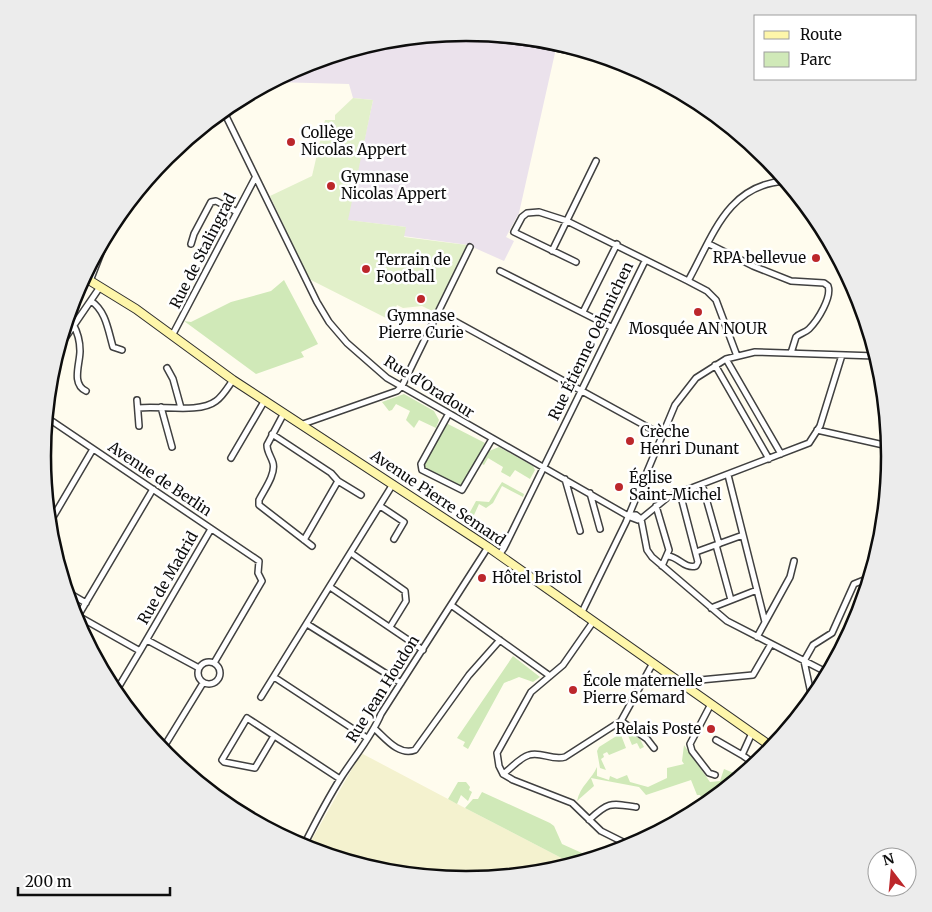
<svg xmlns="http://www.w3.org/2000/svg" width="932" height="912" font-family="Merriweather,serif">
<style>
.industrial{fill:#ebe2ec}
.farmland{fill:#f4f2cf}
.green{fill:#d0e9b8}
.pitch{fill:#e2f0ca}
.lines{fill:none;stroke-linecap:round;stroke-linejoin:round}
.street-casing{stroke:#404040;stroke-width:8}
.secondary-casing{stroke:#2f2f2f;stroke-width:10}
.street{stroke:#fff;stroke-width:5}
.secondary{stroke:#fef6aa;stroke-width:8}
.poi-dot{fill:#bc272b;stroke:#fff;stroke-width:2}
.labels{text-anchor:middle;stroke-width:5;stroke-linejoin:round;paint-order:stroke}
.poi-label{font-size:15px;fill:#0d0d0d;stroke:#fff;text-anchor:start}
.street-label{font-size:15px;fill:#0d0d0d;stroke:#fff}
.rim{fill:none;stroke:#0d0d0d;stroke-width:2.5}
</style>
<rect width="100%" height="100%" fill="#fffcee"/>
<!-- industrial -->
<path class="industrial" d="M443 35 557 44 519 213 506 237 514 241 504 261 468 245 403 236 406 227 347 220 373 100 353 98 349 84 272 82 304 65 384 41Z"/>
<!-- farmland -->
<path class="farmland" d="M361 753 465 808 573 864 548 871 466 879 383 871 307 848Z"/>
<!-- green -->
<path class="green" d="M284 280 318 344 301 352 304 357 256 374 184 321 191 322 231 302 271 291Z
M404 394 434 411 439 420 436 428 419 420 414 428 406 420 410 411 396 404 392 410 389 411 382 402Z
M446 423 485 443 462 487 423 467Z
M499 447 533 466 535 470 530 479 515 470 510 477 501 472 503 467 488 458 484 465 482 464 489 451Z
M502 482 524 494 523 497 502 486 493 503 486 508 479 504 469 526 464 523 476 501 489 502Z
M513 656 540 677 533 682 519 677 504 683 468 749 463 746 465 742 457 738Z
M626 730 640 739 644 747 640 749 637 743 632 745 627 733 621 735 626 748 609 755 607 752 603 754 604 757 601 759 606 770 600 768 597 751 599 747Z
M684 745 710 782 720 781 724 769 741 776 701 808 666 827 670 819 704 805 700 795H697L691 780 646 795 639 787 591 778 594 786 577 801C580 786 592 779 597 767V776L609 780 610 776 617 779 627 775 630 782 648 787 667 778V768L684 764 682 761Z
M458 782H466L470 787 469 790 472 792 468 801 461 795 457 804 448 799Z
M482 792 550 823 554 826 562 844 593 858 573 864 465 808 473 799H478Z"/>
<!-- pitch -->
<path class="pitch" d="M353 98 373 100 348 220 406 227 404 237 467 245 434 312 422 306 403 308 397 305 390 320 309 279 270 196 312 176 325 120H335V115Z"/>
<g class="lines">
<defs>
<path id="street" d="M223 110 317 302 329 322 347 343 387 378 630 517 638 520 641 519
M191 244 194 234 211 202 216 201 237 212
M709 244 753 266 791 281 824 283 828 286C832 297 818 320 809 329 805 333 800 333 796 337L791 353
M552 251 596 161
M576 262 514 232 522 217 527 213 539 212 567 221 688 281C713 236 727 185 785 181
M500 271 611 327
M90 281 113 222
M688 281 707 291 716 300 737 356
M91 301C106 311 108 330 113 347L122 350
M438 312 662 435
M583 312 617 244
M73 324C78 333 80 341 80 351 80 364 71 384 86 391
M173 334 255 178
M59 347 100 287
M726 359 781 454
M715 365 769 459
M167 368 173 379 181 408
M137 400 139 426
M161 407 172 447
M138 408C160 405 199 414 216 401 223 396 228 387 233 380
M284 413 267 445C267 452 271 456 273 463 276 474 264 490 259 500V505L312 546
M448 415 421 464 422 470 462 490 492 439
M46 417 259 561 258 573 262 581 214 663
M303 424 397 391 402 386 470 247
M817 430 888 446
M272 434 331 473 338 481 361 495
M231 458 265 400
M728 475 765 622
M565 479 580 531
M702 484 719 544
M153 489 78 616 140 651 211 529
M590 493 600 529
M380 506 404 522 394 539
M656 506 669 550 662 566
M629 514 636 515 641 519
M641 519 668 497 809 443 820 426 842 355
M641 519 647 550 652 557 727 621 828 673
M49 524 93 449
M304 540 338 481
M716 545 731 600
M696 552 743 535
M351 553 405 591 406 601 390 627
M499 555 504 548 645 261
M668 556C679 557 684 569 696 566L698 562 680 493
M330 587 423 650
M67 592 86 603
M451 605 550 676
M711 608 757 590
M581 614 626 522 675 405 696 378 726 359 755 352 876 356
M593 622 563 665 531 692 497 753 499 766 503 774 513 780 572 803 601 831 631 846
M307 624 401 683
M757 637 790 577 794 561
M147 640 199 668
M198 673a11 11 0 1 1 22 0a11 11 0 1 1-22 0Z
M274 677 367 738
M679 682 753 675 771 644
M115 693 140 651
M261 697 393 484
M812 698 804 661 813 645 832 633 854 584 869 578
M711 704 690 744 692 751 709 773 715 775
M621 721 647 739 654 748
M375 729C386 739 399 756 415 750L469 675 500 640
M752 733 742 755 755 764
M274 736 255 768 224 762 222 760 247 718 340 779
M716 740 742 755
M162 750 203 683
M503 774C512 768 519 758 529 755 541 751 552 761 565 757L621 721 653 663
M589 820C608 802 610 803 636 807
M303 847C315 823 328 798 342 776 355 756 372 736 381 714L488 547"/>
<path id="secondary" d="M458 33 531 42 597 55
M84 277 136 309 233 380 488 547 772 747"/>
</defs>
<!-- street casing -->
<use href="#street" class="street-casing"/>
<!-- secondary casing -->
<use href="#secondary" class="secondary-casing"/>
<!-- street -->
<use href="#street" class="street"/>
<!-- secondary -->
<use href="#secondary" class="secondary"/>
</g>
<!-- markers -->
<g class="poi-dot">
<circle cx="291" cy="142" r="5"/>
<circle cx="331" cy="186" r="5"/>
<circle cx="816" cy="258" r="5"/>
<circle cx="366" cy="269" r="5"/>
<circle cx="421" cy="299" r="5"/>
<circle cx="698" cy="312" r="5"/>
<circle cx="630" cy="441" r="5"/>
<circle cx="619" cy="487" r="5"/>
<circle cx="482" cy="578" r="5"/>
<circle cx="573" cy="690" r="5"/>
<circle cx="711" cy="729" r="5"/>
</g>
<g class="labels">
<!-- poi labels -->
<g class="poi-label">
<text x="301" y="138">Collège<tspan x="301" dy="17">Nicolas Appert</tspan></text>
<text x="341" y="182">Gymnase<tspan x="341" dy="17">Nicolas Appert</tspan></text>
<text x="806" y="263" text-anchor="end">RPA bellevue</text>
<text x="376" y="265">Terrain de<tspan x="376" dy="17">Football</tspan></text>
<text x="421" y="321" text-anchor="middle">Gymnase<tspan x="421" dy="17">Pierre Curie</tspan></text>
<text x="698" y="334" text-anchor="middle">Mosquée AN NOUR</text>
<text x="640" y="437">Crèche<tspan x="640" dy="17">Henri Dunant</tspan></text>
<text x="629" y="483">Église<tspan x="629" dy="17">Saint-Michel</tspan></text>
<text x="492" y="583">Hôtel Bristol</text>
<text x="583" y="686">École maternelle<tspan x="583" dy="17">Pierre Semard</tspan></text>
<text x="701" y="734" text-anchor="end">Relais Poste</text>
</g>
<!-- street labels -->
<g class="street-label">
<text transform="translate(203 251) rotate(-63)" y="5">Rue de Stalingrad</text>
<text transform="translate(591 341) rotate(-64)" y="5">Rue Étienne Oehmichen</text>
<text transform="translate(429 387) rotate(32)" y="5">Rue d'Oradour</text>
<text transform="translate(160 479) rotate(34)" y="5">Avenue de Berlin</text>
<text transform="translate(438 498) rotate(34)" y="5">Avenue Pierre Semard</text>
<text transform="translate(168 578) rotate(-60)" y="5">Rue de Madrid</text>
<text transform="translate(383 689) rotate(-58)" y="5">Rue Jean Houdon</text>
</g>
</g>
<!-- crop -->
<path d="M0 0H932V912H0ZM51 456a415 415 0 1 1 830 0a415 415 0 1 1-830 0Z" fill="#ececec" fill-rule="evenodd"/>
<path class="rim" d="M51 456a415 415 0 1 1 830 0a415 415 0 1 1-830 0Z"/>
<!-- legend -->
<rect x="754" y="15" width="162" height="65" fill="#ffffff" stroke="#9e9e9e"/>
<rect x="764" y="31" width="25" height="8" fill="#fef6aa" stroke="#9e9e9e"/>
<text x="800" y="40" font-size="15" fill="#0d0d0d">Route</text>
<rect x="764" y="52" width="25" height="15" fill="#d0e9b8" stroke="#9e9e9e"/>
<text x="800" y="65" font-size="15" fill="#0d0d0d">Parc</text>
<!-- north arrow -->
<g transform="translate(892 872) rotate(344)"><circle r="24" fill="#ffffff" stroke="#9e9e9e"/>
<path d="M0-4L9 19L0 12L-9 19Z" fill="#bc272b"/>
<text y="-8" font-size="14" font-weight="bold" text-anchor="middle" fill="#0d0d0d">N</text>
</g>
<!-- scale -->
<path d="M18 887v8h152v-8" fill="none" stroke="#0d0d0d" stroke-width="2.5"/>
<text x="25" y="887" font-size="15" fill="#0d0d0d" stroke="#ffffff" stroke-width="4" paint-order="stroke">200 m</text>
</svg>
